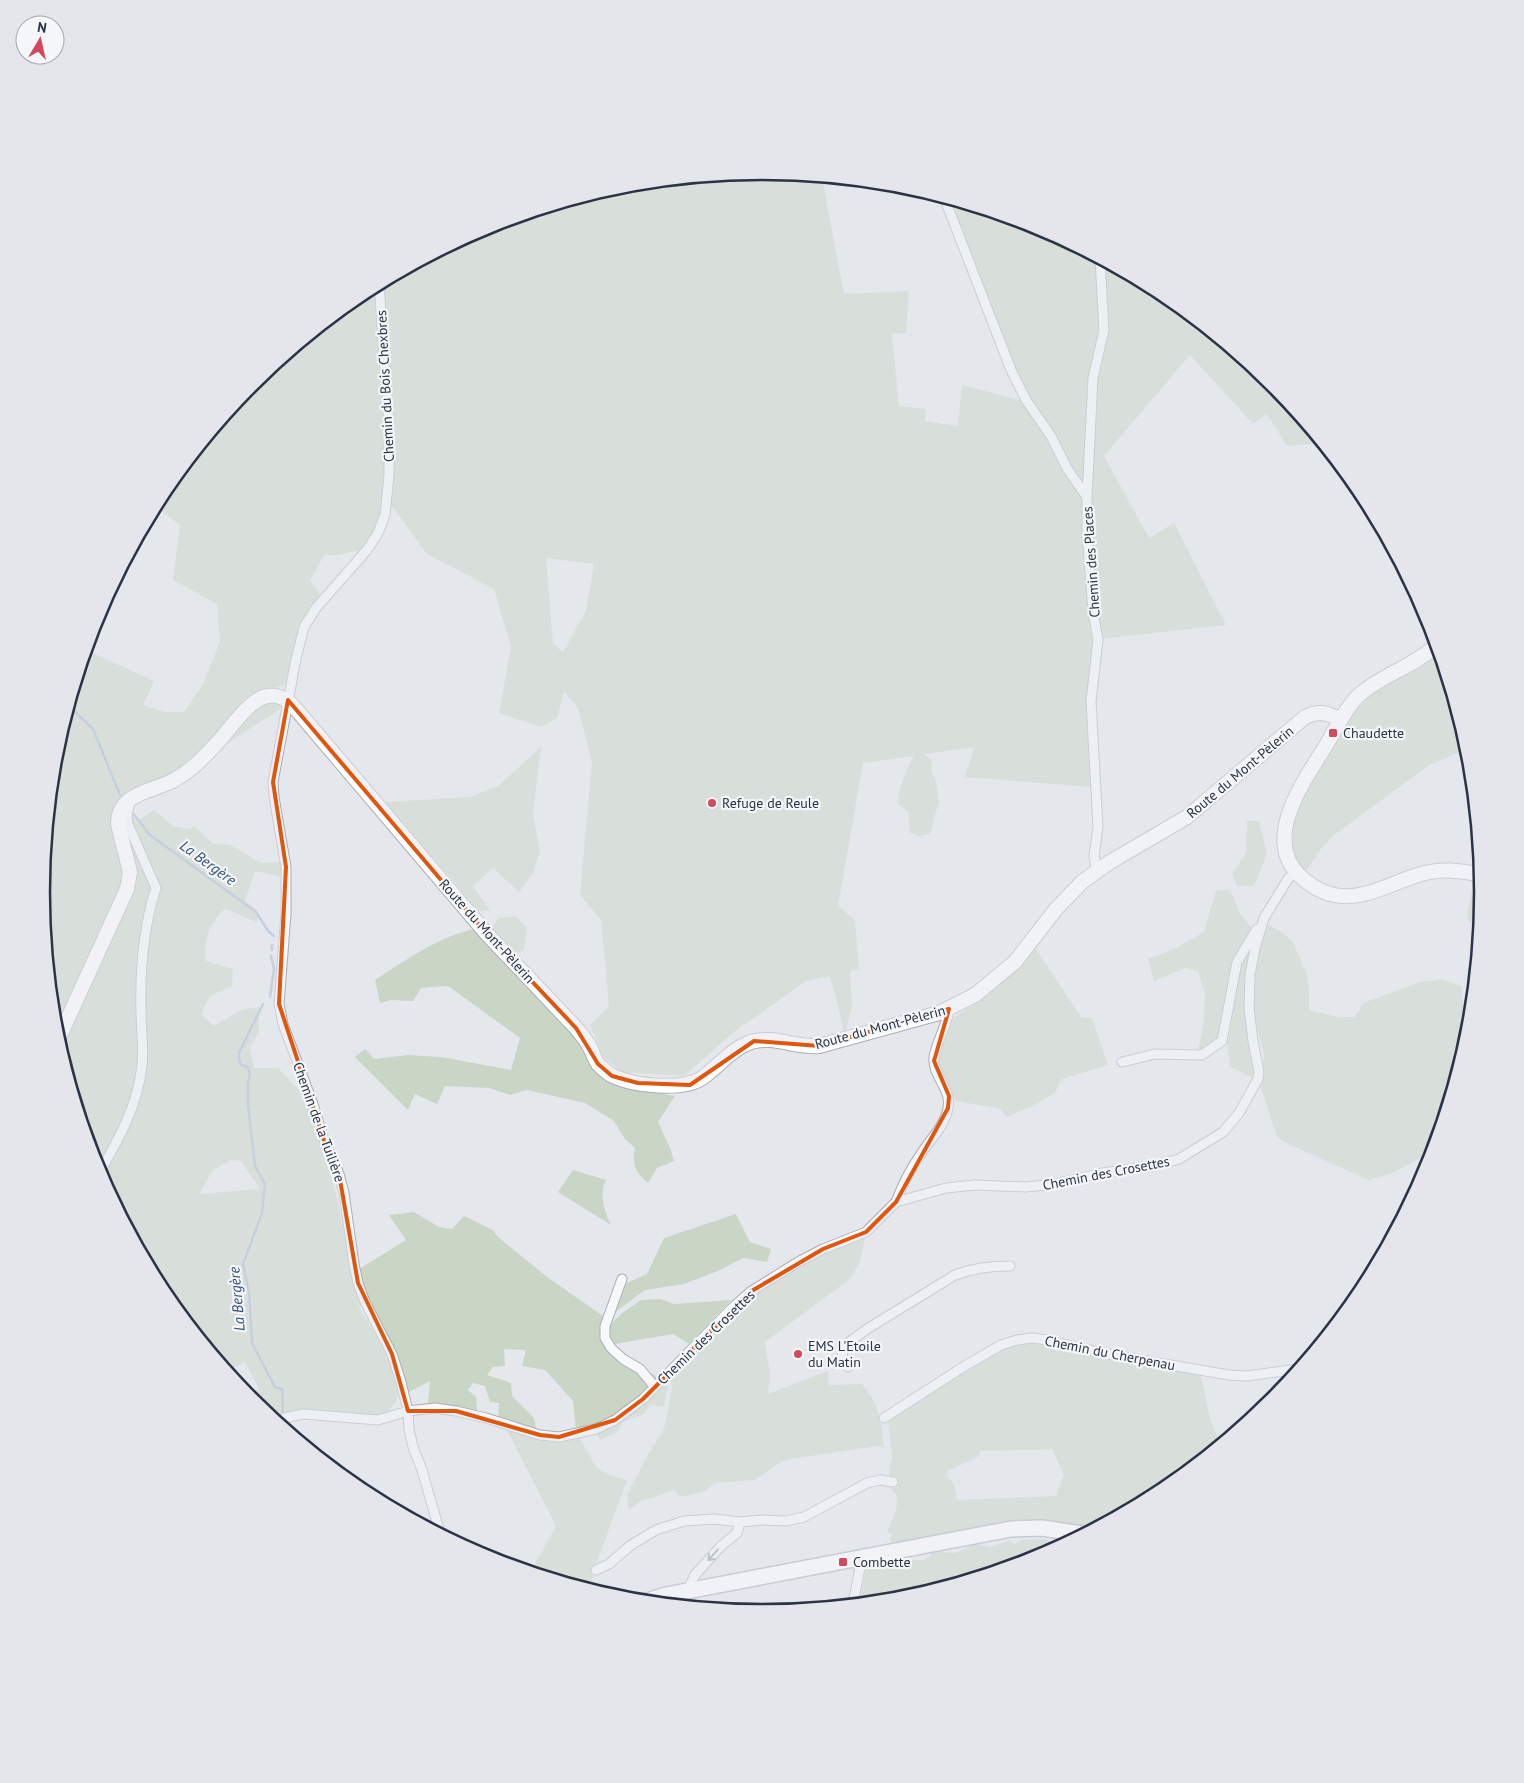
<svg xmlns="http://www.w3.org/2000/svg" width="1524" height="1783" font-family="'PT Sans',sans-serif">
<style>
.green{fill:#c9d6c5;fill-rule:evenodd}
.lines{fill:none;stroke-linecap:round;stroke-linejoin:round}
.stream{stroke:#9fb4cc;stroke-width:2.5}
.street-casing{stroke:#a9aeb7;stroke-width:11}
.secondary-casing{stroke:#a9aeb7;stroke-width:16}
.primary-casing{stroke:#a3abb8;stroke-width:18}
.street{stroke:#f7f8fa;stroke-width:9}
.secondary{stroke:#fff;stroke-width:14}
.primary{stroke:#fff;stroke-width:15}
.oneway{stroke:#9196a0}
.marked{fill:none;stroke:#df570f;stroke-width:4;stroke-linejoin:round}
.poi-dot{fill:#d1495b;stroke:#f4f6f9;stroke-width:2}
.labels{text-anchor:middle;stroke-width:4.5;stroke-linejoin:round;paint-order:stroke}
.street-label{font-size:14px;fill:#2b3445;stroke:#f4f6f9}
.poi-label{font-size:14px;fill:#2b3445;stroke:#f4f6f9;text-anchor:start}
.water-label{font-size:15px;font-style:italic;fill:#34527a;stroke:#f4f6f9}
.rim{fill:none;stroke:#2b3445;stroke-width:2.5}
</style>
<rect width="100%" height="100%" fill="#e4e7ec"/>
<!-- green -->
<path class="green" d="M762 171 822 177 844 294 909 291 906 333 892 334 899 406 926 409 925 421 958 426 962 385 1020 400 1028 408 1048 436 1084 497 1095 641 1092 784 1090 787 965 777 974 747 925 754 932 762 931 770 936 781 939 803 933 820V827L929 834 919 836 910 833 908 812 898 804C898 789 906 769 914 756L863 763 838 906 855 920 859 969 850 971 852 1007 845 1034 830 976 806 981 747 1023 742 1025 684 1076 621 1072 603 1056 590 1025 609 1006 601 920 580 895 592 762 578 708 564 692 557 718 541 727 499 713 511 647 494 589 427 554 392 506 389 509 377 546 339 555H324L310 581 320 594C298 622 293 651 287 685L268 689 244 703 280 701 282 708 228 743 191 779 181 770 125 801 136 822 154 810 173 826 191 829 194 826 212 843 230 845 261 863 282 862 283 877 255 871 245 901 257 910V922L225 909C209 923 203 941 206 961L233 969 232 986 210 996 201 1014 214 1026 241 1010 259 1007V1032L250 1048 254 1068H278L301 1092H304L322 1142 336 1194 360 1309 389 1357 399 1391 396 1401 389 1411 377 1416 328 1412 278 1422 252 1401 259 1389 245 1362 227 1371 163 1292 96 1167 55 1032 41 892 55 751 86 650 154 681 143 705 165 712H184L203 684 220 642 217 604 173 580 180 525 156 507 154 508 163 491 253 382 362 292 486 226 622 185ZM546 558 594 564 586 611 563 652 553 644ZM231 1160 241 1161 260 1189 199 1194 213 1170Z
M946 198 1038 226 1098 258 1101 334 1085 488 1069 469 1027 396 1010 363Z
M1104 261 1163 292 1272 382 1322 443 1287 446 1267 414 1253 424 1190 355 1104 456 1149 538 1174 523 1226 625 1100 639 1091 532V474L1095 434 1097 379 1110 329Z
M1439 653 1470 757 1460 752 1429 765 1333 836 1320 850 1303 876 1289 850 1292 811 1313 774 1358 708 1378 689 1411 672Z
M541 747 533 815 540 851 533 873 519 892 493 868 473 886 490 911H474L458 886 384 802 470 797 498 786Z
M1247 821H1259L1267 854 1254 886H1237L1232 874 1246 853Z
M1481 875 1483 892 1479 928 1472 927 1467 917 1474 877Z
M1230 889 1240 913 1253 930 1235 960 1220 1039 1203 1053 1198 1052 1203 1026 1205 994 1198 971 1185 968 1154 981 1148 959 1176 948 1204 932 1216 891Z
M516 916 527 929 524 950 514 955 490 930 499 918Z
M1266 924 1282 932 1293 942 1307 975 1309 989V1010L1338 1017H1355L1363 1003 1421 982 1442 979 1461 986 1464 1010 1470 1018 1469 1032 1433 1151 1393 1173 1369 1180 1288 1144 1277 1137 1261 1088 1264 1055 1254 1017V986L1258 948Z
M474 929 576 1033 591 1064 604 1079 629 1088 675 1096 658 1122 670 1148 674 1161 657 1168 648 1183C635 1171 632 1166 635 1148L625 1139 614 1121 585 1103 527 1090 510 1095 489 1088 445 1086 437 1104 415 1094 408 1110 355 1057 365 1049 374 1059 408 1055 441 1057 511 1070 520 1038 448 986 421 988 413 1001 391 1000 380 1003 375 980C406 960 438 937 474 929Z
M1256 937 1248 973 1255 1061 1253 1078 1230 1067 1227 1044 1239 963Z
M1036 949 1081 1017 1092 1018 1108 1065 1062 1079 1055 1093 1032 1106 1006 1117 1001 1109 956 1101 938 1068V1049L949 1021 986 996 1018 968Z
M573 1170 606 1180C599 1193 604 1212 611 1225L558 1192Z
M414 1212 439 1227 452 1229 464 1216 493 1230 497 1236 547 1277 603 1316 601 1332 608 1352 648 1371 668 1385 664 1407 650 1405 644 1414 623 1422 617 1432 600 1440 594 1426 576 1429 573 1401 545 1370 522 1366 526 1350 504 1349 505 1366 493 1367 487 1375 511 1383 512 1396 534 1418 536 1428 498 1419 499 1403 490 1402 485 1386 473 1383 468 1390 476 1397 477 1411 428 1404 430 1381 409 1392 398 1359 363 1290 359 1269 406 1240 389 1215Z
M736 1214 750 1242 771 1249 767 1262 743 1258 718 1271 684 1284 645 1290 614 1313 622 1285 647 1274 664 1238Z
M865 1238 860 1262 850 1279 765 1342 770 1374 768 1394 828 1371 829 1385 862 1384C880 1406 881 1420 884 1448L878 1446 790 1459 781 1462 755 1480 714 1483 704 1492 679 1497 675 1490 639 1502 629 1510 627 1495 647 1456 664 1429 672 1387 670 1377 730 1314 750 1298 807 1260 824 1251Z
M661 1299 674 1304 731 1300 689 1344 673 1334 615 1344 608 1337V1327L621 1314 641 1300Z
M1027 1341 1041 1342 1201 1376 1210 1418 1220 1443 1162 1491 1091 1529 1063 1523 1032 1521 895 1545 892 1543 890 1540 892 1534 887 1532C891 1522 899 1507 897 1497 896 1494 894 1493 892 1490 888 1484 888 1465 892 1459L888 1422 892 1416 994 1353 1012 1344ZM1052 1449 1064 1475 1056 1496 957 1500 954 1484 947 1476V1472C957 1466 968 1462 979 1456L980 1450 983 1451Z
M506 1428C535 1440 547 1441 578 1436 585 1445 591 1460 597 1467 605 1474 618 1478 627 1480L595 1567 591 1565 596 1570 588 1588 531 1571 556 1526Z
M1044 1539 1051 1541 1067 1542 1038 1557 902 1598 858 1603 866 1570 873 1561 894 1564 904 1560H924L935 1552 956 1553 975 1544 991 1547 1007 1541 1015 1544 1021 1540Z"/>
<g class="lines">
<!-- stream -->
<path class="stream" d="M69 706 93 729 120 795
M131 811 150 835 256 912 268 931 274 936
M272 950V945
M270 997 274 969 271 956
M263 1004 239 1053V1060L241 1065 248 1067 250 1075 248 1082V1105L255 1166 265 1184 262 1213 243 1264 249 1293 252 1343 275 1387 282 1389 283 1415"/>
<defs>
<path id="street" d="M944 197 1011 370 1026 400 1051 436 1068 470 1087 497V532L1093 612 1098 640 1091 701 1098 827 1094 856 1097 871
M379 283 389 424V475L385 515 378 533 367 550 316 608 304 627 296 659 273 782 274 797 286 867V914L279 1004 283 1024 313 1104 324 1140 339 1174 344 1193 354 1264 358 1283 365 1302 392 1354 401 1382 408 1411 409 1429 413 1447 422 1470 440 1533
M1087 497 1093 378 1104 330 1100 259
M1122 1062 1155 1054 1202 1055 1222 1041 1237 962 1257 929
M99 1173C119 1139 138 1105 142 1065 144 1047 141 1029 141 1011 140 969 143 928 156 888L128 824 127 815 130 803
M896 1202C902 1186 911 1168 921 1154 930 1139 945 1126 948 1108 952 1089 932 1076 934 1057 936 1043 949 1020 949 1009
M622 1279 605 1326V1338L611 1348 623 1359 640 1369 655 1387
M848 1367 842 1358 843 1350 848 1343 867 1329 955 1275C973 1268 990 1266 1010 1266
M884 1418 963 1367 1001 1345 1017 1340 1032 1338 1048 1340 1088 1350 1129 1358 1229 1375 1247 1376 1298 1369
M280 1424 284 1418 303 1414 378 1420 408 1411 435 1408 456 1411 486 1418 540 1435 559 1437 596 1429 615 1420 643 1399 732 1308 750 1292 798 1262 823 1249 866 1232 896 1202 946 1188 975 1185 1026 1187 1055 1184 1102 1173 1152 1166 1179 1159 1223 1132 1239 1113 1258 1079 1259 1072 1253 1041 1249 1008 1250 975 1255 948 1264 918 1288 879 1296 871
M596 1570 609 1564 631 1545 656 1530 684 1521 714 1519 740 1522 762 1520 786 1521 804 1517 867 1483 880 1480 893 1482
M687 1591 695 1575 721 1546 737 1533 740 1522
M853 1603 862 1558"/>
<path id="secondary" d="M1437 645C1413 667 1381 675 1358 696 1344 710 1335 731 1325 747 1304 781 1263 837 1298 874 1308 884 1320 892 1334 895 1363 901 1391 883 1418 875 1439 868 1459 870 1481 875
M58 1040 127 889 130 872 118 824C118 792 153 792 174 780 191 771 205 756 218 742 230 729 250 698 268 696 280 694 288 700 295 708L487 934 576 1028C580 1033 585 1038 588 1044 592 1050 594 1058 598 1064 602 1068 608 1074 613 1076 634 1086 683 1091 702 1078 718 1067 731 1049 751 1042 773 1035 796 1048 819 1046L939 1013 975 995 1015 962 1056 909 1082 882 1110 862 1187 817 1305 717C1319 710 1328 713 1341 720"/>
<path id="primary" d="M647 1601 666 1595 1011 1529 1042 1528 1082 1534"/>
</defs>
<!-- street casing -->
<use href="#street" class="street-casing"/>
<!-- secondary casing -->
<use href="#secondary" class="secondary-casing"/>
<!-- primary casing -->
<use href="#primary" class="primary-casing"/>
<!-- street -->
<use href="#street" class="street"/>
<!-- secondary -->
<use href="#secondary" class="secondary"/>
<!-- primary -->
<use href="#primary" class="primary"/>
</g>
<!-- one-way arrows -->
<defs><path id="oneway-shaft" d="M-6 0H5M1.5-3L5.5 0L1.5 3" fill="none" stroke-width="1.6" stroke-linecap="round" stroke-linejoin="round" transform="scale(1.25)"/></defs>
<use class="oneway" href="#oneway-shaft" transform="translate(713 1555) rotate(132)"/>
<!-- marked area -->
<path d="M0 0H1524V1783H0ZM288 700 487 934 576 1028 598 1064 612 1076 638 1083 690 1085 754 1041 819 1046 949 1009 934 1061 949 1096 948 1108 896 1202 866 1232 823 1249 750 1292 643 1399 615 1420 559 1437 540 1435 456 1411H408L392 1354 358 1283 339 1174 324 1140 279 1004 286 867 273 782Z" fill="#e4e7ec" fill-opacity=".55" fill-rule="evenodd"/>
<path class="marked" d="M288 700 487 934 576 1028 598 1064 612 1076 638 1083 690 1085 754 1041 819 1046 949 1009 934 1061 949 1096 948 1108 896 1202 866 1232 823 1249 750 1292 643 1399 615 1420 559 1437 540 1435 456 1411H408L392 1354 358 1283 339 1174 324 1140 279 1004 286 867 273 782Z"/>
<!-- markers -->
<g class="poi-dot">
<rect x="1328" y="728" width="10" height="10" rx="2.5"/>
<circle cx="712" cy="803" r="5"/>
<circle cx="798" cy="1354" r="5"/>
<rect x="838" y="1557" width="10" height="10" rx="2.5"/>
</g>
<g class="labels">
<!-- street labels -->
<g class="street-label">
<text transform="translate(385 386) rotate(-93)" y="5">Chemin du Bois Chexbres</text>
<text transform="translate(1091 562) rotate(-94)" y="5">Chemin des Places</text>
<text transform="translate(1240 772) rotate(-40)" y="5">Route du Mont-Pèlerin</text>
<text transform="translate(487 931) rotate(48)" y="5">Route du Mont-Pèlerin</text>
<text transform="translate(880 1027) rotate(-15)" y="5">Route du Mont-Pèlerin</text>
<text transform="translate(319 1122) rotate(70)" y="5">Chemin de la Tuilière</text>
<text transform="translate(1106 1173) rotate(-11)" y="5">Chemin des Crosettes</text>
<text transform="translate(706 1337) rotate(-44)" y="5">Chemin des Crosettes</text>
<text transform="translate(1110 1353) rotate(11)" y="5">Chemin du Cherpenau</text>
</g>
<!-- poi labels -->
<g class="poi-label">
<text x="1343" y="738">Chaudette</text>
<text x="722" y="808">Refuge de Reule</text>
<text x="808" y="1351">EMS L'Etoile<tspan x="808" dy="16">du Matin</tspan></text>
<text x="853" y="1567">Combette</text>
</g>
<!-- water labels -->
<g class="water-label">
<text transform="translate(208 863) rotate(36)" y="5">La Bergère</text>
<text transform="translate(237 1299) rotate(-95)" y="5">La Bergère</text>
</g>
</g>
<!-- crop -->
<path d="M0 0H1524V1783H0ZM50 892a712 712 0 1 1 1424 0a712 712 0 1 1-1424 0Z" fill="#e4e6eb" fill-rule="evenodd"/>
<path class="rim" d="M50 892a712 712 0 1 1 1424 0a712 712 0 1 1-1424 0Z"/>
<!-- north arrow -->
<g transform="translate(40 40) rotate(9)"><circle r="24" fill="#f4f6f9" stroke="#a4a8b1"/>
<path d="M0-4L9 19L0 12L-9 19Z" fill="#d1495b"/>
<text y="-8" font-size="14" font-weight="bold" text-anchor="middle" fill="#2b3445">N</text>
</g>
</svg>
